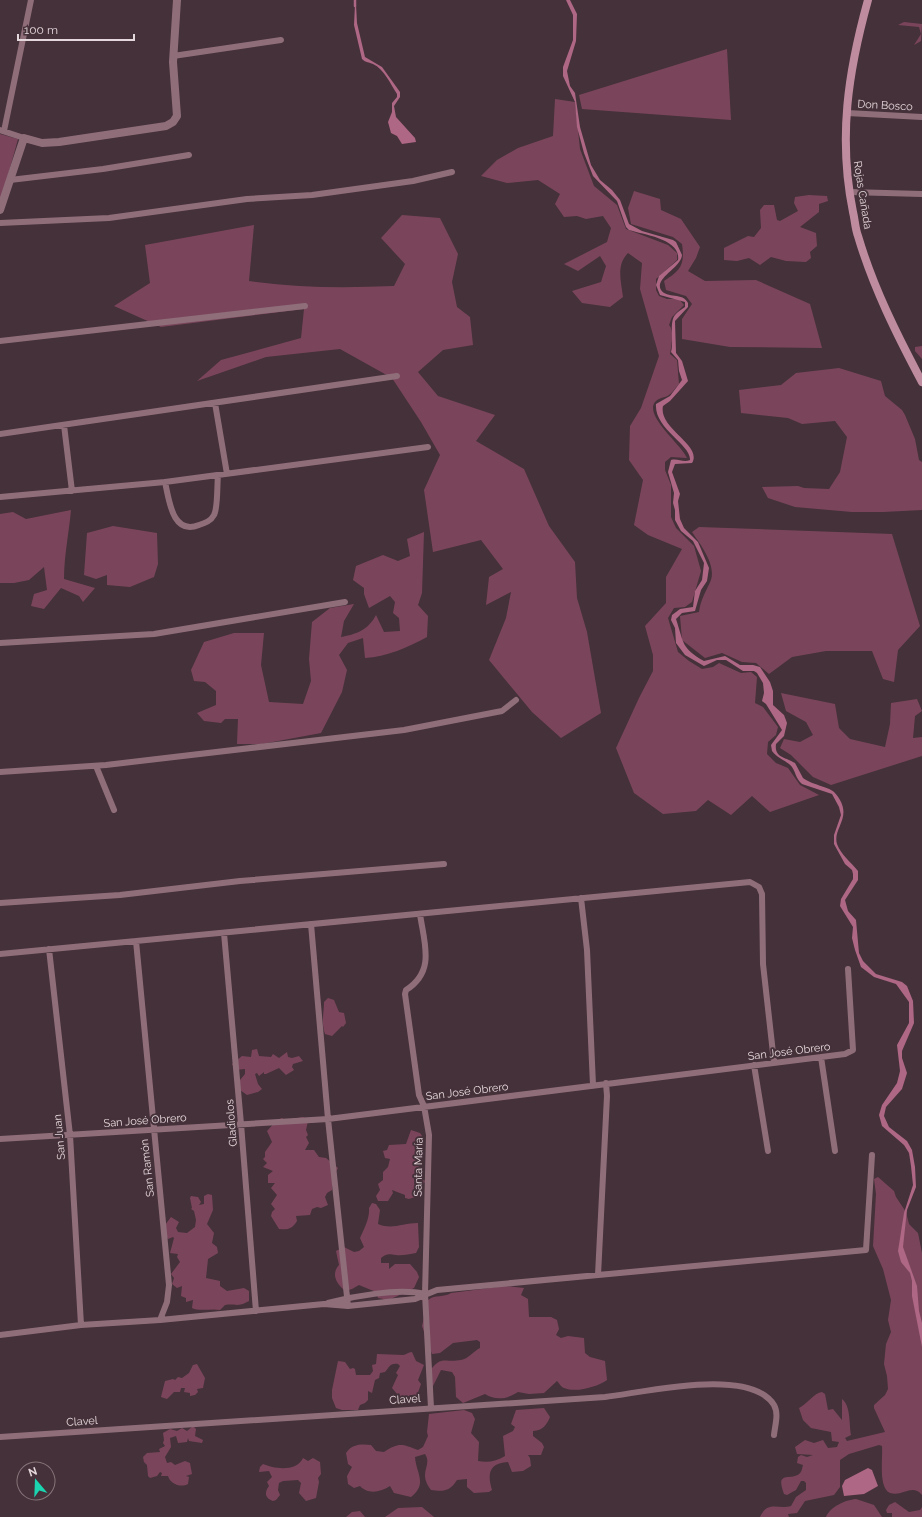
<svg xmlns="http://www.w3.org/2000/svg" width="922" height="1517" font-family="Raleway,sans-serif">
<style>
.green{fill:#7a455b}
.water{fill:#ae6784}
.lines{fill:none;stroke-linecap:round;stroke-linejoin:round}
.stream{stroke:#ae6784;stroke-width:2.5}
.minor{stroke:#8f6e7a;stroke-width:6}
.tertiary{stroke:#8f6e7a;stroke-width:8}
.secondary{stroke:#bf8c9f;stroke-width:8}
.labels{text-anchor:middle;stroke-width:4;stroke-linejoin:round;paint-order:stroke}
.street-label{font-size:11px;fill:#e5d8dc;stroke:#453139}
</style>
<rect width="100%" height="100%" fill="#453139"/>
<!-- green -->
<path class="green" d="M904 22 922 24 921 41 914 45 921 34 919 27 898 25Z
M727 49 731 120 582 109 579 95Z
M555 99 575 102 580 149 594 186 617 205 626 229 668 245 677 253V260L656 279V290L659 296 667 299H679L684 305 672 317 669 325C675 332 671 346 670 354L677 360 679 384C676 387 673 392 669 395 665 398 659 397 655 402 644 416 682 445 687 458L671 457 665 462V470L671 485V517L676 528 694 546 701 571 692 602 685 607 674 608 668 618 678 652 689 661 702 669 713 667 719 663 741 673 751 672 757 677 755 703 763 707 778 727 776 735 768 742 767 754 776 763 788 768 800 785 819 795 770 812 752 796 731 815 708 800 696 811 663 814 634 793 616 748 639 698 653 671V655L645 626 666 603V577L682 549 648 535 634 525 643 480 629 460 630 426 641 408 659 356 640 289 642 263 628 253C616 265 621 281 623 297L610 307 582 303 572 291 601 282 606 266 600 256 578 271 564 264 607 242 611 228 603 216 586 219 577 216 564 217 555 204 560 194 538 180 507 183 481 176 497 160 518 148 553 136Z
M0 134 18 139 0 204Z
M634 191 660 199 661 210 681 219 700 247 696 258 688 271 705 281 756 280 810 304 822 348 730 347 682 339V319L692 304 686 296 666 290 664 281C681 270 685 265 682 244L673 237 631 224 628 208Z
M809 195 827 196 828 201 819 204V212L800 227 816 233 817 246 810 252 811 258 806 262 786 261 771 257 760 265 749 258 737 261 724 260V248L748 236 754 237 761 228 760 210 764 205H774L777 220 780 221 798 211 794 203 795 197Z
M402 215 440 218 458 254 452 282 457 307 470 317 473 345 443 350 418 372 438 396 495 415 476 441 524 469 549 526 575 562 577 598 587 632 601 713 561 738 532 712 489 660 506 618 511 592 486 605 489 577 503 569 481 540 433 552 424 490 440 455 421 422 392 378 340 349 266 357 197 381 221 360 301 338 304 309 161 327 114 306 150 283 145 245 254 225 249 281C298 288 345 288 394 286L405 264 381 238Z
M922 346V359L915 351V347Z
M839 368 881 381 885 396 902 410 905 415 915 439 919 460 922 462V510L883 512H852L795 507 768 498 762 487 798 486 804 488 829 489 840 472 847 437 835 421 802 424 788 418 741 413 739 390 781 385 796 373Z
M71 510C69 533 64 555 64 579L95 588 83 602 79 596 61 588 44 609 31 606 34 594 47 590 44 567 29 580 14 583H0V514L13 512 26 519Z
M113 526 157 533 158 564 154 577 130 587 107 585V575L96 579 84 575 87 533Z
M699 527 892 534 920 626 898 650 894 682 883 679 872 651H826L792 657 769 674 756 663 742 662 722 653 705 658 682 640 680 616 699 612C701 598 706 592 711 580 716 564 700 544 692 532Z
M424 532 422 593 418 605 428 616 427 637C409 647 386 657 365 658L363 638 348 643 339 655 347 670 342 692 321 733 262 744H237L238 719H225L221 723 204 721 197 713 216 705V691L205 682 194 681 191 670 204 642 234 633H264L261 665 269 702 303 704 311 681 309 659 312 622 330 608 354 604 344 621 341 637C357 634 368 630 376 615L384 632 400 631 399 618 393 613 395 602 390 596 369 608 364 594V588L353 580 356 566 383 555 398 561 410 556 407 539Z
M781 693 835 704 839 728 850 739 885 747 890 724 891 703 917 699 922 711 915 716 913 738 922 737V756L831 785 813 777 791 755 780 748 784 739 800 742 813 735 806 722 786 711Z
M328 998 334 1000 339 1012 344 1013 346 1023 343 1027 342 1026 332 1036 325 1034C321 1022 324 1013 324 1002Z
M257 1049 259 1056 271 1057 273 1054 279 1058 287 1052 288 1057 292 1058 299 1056 303 1061 293 1064 292 1067 294 1070 286 1075 279 1068 266 1074H264V1072L259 1076 257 1073 255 1074 258 1084 262 1089 258 1092 247 1095 240 1090V1080L245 1074V1069L235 1070 232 1064 242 1056 251 1057 252 1050Z
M303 1117 308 1121 306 1130 308 1135 306 1137 309 1143 305 1150H314L319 1157 326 1158 338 1168 332 1179V1190L327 1193 325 1197 328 1205 321 1208 317 1207 312 1209 310 1215 296 1216 297 1221C292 1229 288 1230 279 1229L271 1216 272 1212 275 1209 271 1204 277 1195 271 1188 275 1183H268V1175L273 1171 263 1167 267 1163 263 1159 265 1157V1152L272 1142 267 1131 277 1120 282 1118 285 1120Z
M411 1130 420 1133 424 1139 417 1146 421 1158 418 1164 420 1169 418 1175 425 1181 418 1196 409 1199 405 1198V1195L392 1190 393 1193 388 1201H378L376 1196 380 1190 378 1184 383 1180V1172L388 1167 390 1159 385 1158 383 1151 387 1150 389 1145 406 1144Z
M878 1177 894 1191 896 1197 906 1212 909 1224 918 1233 922 1253V1495C912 1483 903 1497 890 1493 878 1488 883 1458 882 1446L879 1445 849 1454 840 1460V1487L834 1495 805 1501 797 1513 788 1514 789 1517H760C768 1500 778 1510 791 1506L796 1497 806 1490V1483L804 1481H801L796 1490 787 1495 784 1494C775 1470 790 1481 799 1474 802 1472 802 1468 803 1465L797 1463 798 1457 801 1455 807 1457 813 1455 797 1454 795 1447 805 1440 814 1443 823 1440 828 1448 837 1447 839 1442 832 1441 831 1432 811 1428 803 1420 799 1408C807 1404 814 1393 822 1392L825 1394 828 1410 833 1409 842 1420V1399C851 1406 849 1424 851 1435L845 1438 847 1441 885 1432 874 1408V1405L885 1395 888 1389 887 1376 884 1364 886 1344 891 1332 888 1320 891 1300 883 1269 873 1246 876 1194 874 1179Z
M208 1194 212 1195 213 1210 207 1224 214 1233 212 1243 217 1247 218 1253 208 1259 206 1278 220 1281V1286L227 1291 244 1288 249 1291V1301C236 1308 236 1303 225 1305L220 1310C211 1308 200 1312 192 1308L193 1300 186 1302V1298L181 1296 182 1286 177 1288 172 1284 174 1278 171 1274 180 1262 177 1257 178 1254 170 1253 174 1238 173 1237 168 1239 166 1237 165 1225 171 1217 179 1222 176 1228 178 1232 187 1233 195 1227 196 1220 194 1211 191 1209 192 1208 190 1198 191 1196 198 1197 201 1202 199 1205 204 1204V1196Z
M372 1203 376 1204 380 1210 378 1224C392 1230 403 1223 418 1223L419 1247 416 1253C410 1254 401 1256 396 1255 389 1254 387 1253 381 1258V1263H389V1269L395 1264H410L417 1272 419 1277 414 1288 389 1300 378 1298 376 1292 359 1285 352 1289 345 1291C336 1283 331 1274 339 1265L336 1251 344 1247 354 1252 359 1251 364 1247 360 1238C364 1229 370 1218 369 1208Z
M505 1286 524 1288 521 1295 528 1299 529 1317H551L557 1320 559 1329 556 1335 561 1338 568 1336 584 1338 585 1353 590 1357 605 1361 607 1380C597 1387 576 1393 564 1388 561 1387 559 1383 557 1381L544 1393 529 1394 518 1392C507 1399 496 1401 485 1394L463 1403 456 1397 455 1377 452 1372 441 1370 432 1388 428 1373C442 1354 443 1363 461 1360 468 1359 474 1351 480 1348V1342L477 1340 453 1343 440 1353 432 1354 422 1326 428 1300C435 1294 444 1298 451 1293Z
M412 1352 416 1361 424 1365 418 1380 421 1384C417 1395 416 1404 403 1401L392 1388 398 1375 396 1373 400 1366 398 1364C389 1363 390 1367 385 1372L380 1373 379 1378 375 1380 372 1393 368 1391V1400L365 1403 360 1405 358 1410H342L336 1408 332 1398V1390L338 1361 345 1362 350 1369 353 1368 355 1369 356 1375H370L373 1371 372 1365 376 1364 377 1354C386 1354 394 1355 403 1355 406 1355 408 1352 412 1352Z
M197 1364 205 1378 203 1388 197 1389 198 1392 195 1395 190 1396V1393L184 1392 185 1388H181L180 1392H174L167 1399 161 1397 165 1381 173 1379 175 1380 178 1377 182 1378 189 1373 193 1365Z
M544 1408 550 1417C546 1426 543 1430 533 1431V1436L542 1443 544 1447 541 1455H528L530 1458 531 1466 523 1471 512 1472 508 1462C489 1463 487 1474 492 1490L489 1492 474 1493 467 1487V1479L457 1480C450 1491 444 1492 431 1490 417 1472 433 1466 425 1454L415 1457C416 1473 428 1484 411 1497L394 1493 390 1486C381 1492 368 1495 360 1486L354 1488 348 1484 347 1476 352 1467 348 1464 346 1453C352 1444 361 1444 371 1445L376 1451 384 1452C399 1442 402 1444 418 1450L423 1447 428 1436 427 1432 429 1414 464 1410 472 1413 475 1419 471 1433 479 1442 478 1461C488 1463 497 1461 505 1456L503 1436 513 1431 515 1427 511 1424 516 1410Z
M193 1426 196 1429 195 1436 203 1440 202 1443 189 1441 188 1438 187 1442 178 1443 176 1436 170 1438 171 1447 165 1457 167 1463 171 1462 175 1465 185 1461 190 1463 192 1474 186 1476 189 1477 188 1484C181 1488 170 1484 168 1476H161L162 1473 160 1472 157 1476 150 1478 148 1476 147 1465 144 1462 143 1457 147 1453 160 1452 159 1449 165 1446 163 1443 164 1440 163 1433 170 1429 177 1431 182 1428 187 1431Z
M303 1458 308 1461 313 1458 320 1462 321 1474 318 1478 319 1482 316 1498 306 1501 299 1493 301 1483 298 1480 283 1481 279 1483 278 1490 280 1495 276 1500 273 1501C265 1498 264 1493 269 1486L267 1482 272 1477 269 1471 259 1472 260 1467 263 1464C274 1469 297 1472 303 1458Z
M856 1499 874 1505 882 1517H826C830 1507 845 1500 856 1499Z
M895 1502 909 1512 920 1510 922 1507V1517H892V1513H887L886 1510 889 1505Z
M422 1507 434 1517H385L398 1508Z
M360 1511 365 1517H346L352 1512Z"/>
<!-- water -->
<path class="water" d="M566 0H570L577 14 576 41 567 71 570 86 575 93 580 127 591 165 600 180 612 190 620 200 629 224 642 231 673 240 676 242 682 255C681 268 654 278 661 290 667 299 683 292 688 303V307L675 321 676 353 682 361 688 381 670 401 663 406C658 429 703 445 692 463L675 464 672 472 680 494 678 501 680 519 684 528 698 542 709 568 707 581 701 590 695 611 682 613 676 619C684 643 681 648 704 661L725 656 740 665H753L760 667 770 682 773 691V705L784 715 787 723 784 736 776 744C774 758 786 757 795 763L803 778C810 784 829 787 834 792 856 816 832 827 837 844 841 855 851 862 858 871V880L845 900 848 911 856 920 859 953 863 961 876 974 902 982 907 986 913 1001 914 1023 902 1051V1058L907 1073 902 1089 886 1107 884 1116 889 1127 907 1141 912 1150 915 1167 916 1187 907 1210 903 1247 917 1286 919 1311 922 1323V1347L912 1296V1281L910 1273 901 1262 898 1251 904 1213 913 1185 911 1166 909 1153 904 1145 882 1126 879 1115 882 1105 897 1083 900 1071 897 1045 909 1023V1002L896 984 874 977 861 967 855 950 852 938 853 927 840 906 841 899 853 879V874L852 870 845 864 834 844V835L841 815 839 807 832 794 802 784C796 779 796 773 792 767 789 762 778 759 772 751L771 745 782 730 766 704 762 701 764 693 763 683 757 673 754 671H743L726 660H717L704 666 685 655 676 643 675 628 671 620 672 615 680 609 693 607 695 591 702 580 704 563 693 541 681 531 675 520V510L673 503 674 493 668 472 671 460C678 458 683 463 690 460 691 444 654 429 656 404L670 396 682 380 679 371 678 360 671 352C674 342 669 322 675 315 677 312 681 310 685 307V302L660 295 656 285 659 276 678 260C681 239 645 235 629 230L626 227 617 201 593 176 584 153 577 127 575 102 563 76V67L573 40V15Z
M355 4H356L357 23 365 57 382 67 400 92V97L394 106 396 117 415 138 416 142 402 144 397 136 391 133 388 122 392 112V103L397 97V94C391 85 384 69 373 64 369 62 366 63 362 59L354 25Z
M868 1468 872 1470 878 1486 864 1494 844 1496 842 1486 845 1480Z"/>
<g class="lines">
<!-- stream -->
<path class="stream" d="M355 0V6"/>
<!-- minor -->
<path class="minor" d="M173 56 281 40
M847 113 922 117
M0 130 24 138
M4 131 31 0
M10 180 103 169 189 155
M849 192 922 194
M0 223 109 218 247 199 312 195 413 181 452 172
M0 341 305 306
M215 403 227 474
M64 425 72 491
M0 434 397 376
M165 482C169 499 172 536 199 525 205 523 211 521 214 515 218 508 217 484 218 475
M0 497 165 482 428 447
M0 643 154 634 345 602
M96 766 114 810
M0 772 106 765 404 730 502 711 516 700
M581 898 587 950 593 1085
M0 903 120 895 240 881 444 864
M420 914C424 943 436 971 406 990L405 994 419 1095 424 1106 429 1135 425 1294 431 1408
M311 924 328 1119 348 1306
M224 933 241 1124 256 1311
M136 941 169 1285 167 1302 160 1320
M49 949 70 1135 81 1325
M0 954 750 882 759 887 762 894 763 964 774 1062
M821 1057 835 1151
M754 1065 768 1151
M0 1139 328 1119 845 1054 853 1050 848 969
M598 1275 607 1096 606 1083
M328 1303C354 1296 398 1288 425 1294
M0 1335 81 1325 160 1320 324 1304 348 1306 415 1299 437 1290 866 1250 872 1155
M0 1437 605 1397C642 1393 750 1366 774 1405 779 1414 775 1425 774 1435"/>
<!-- tertiary -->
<path class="tertiary" d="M0 210 24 138 42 143 59 142 166 126 173 122 177 116 173 62 177 0"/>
<!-- secondary -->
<path class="secondary" d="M868 0C848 72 838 138 853 212 855 220 855 228 858 236 873 287 897 335 922 382"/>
</g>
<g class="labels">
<!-- street labels -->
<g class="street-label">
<text transform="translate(885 105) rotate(3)" y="4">Don Bosco</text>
<text transform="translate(863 195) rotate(81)" y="4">Rojas Cañada</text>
<text transform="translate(789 1051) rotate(-7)" y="4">San José Obrero</text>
<text transform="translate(467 1091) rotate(-7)" y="4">San José Obrero</text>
<text transform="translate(145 1120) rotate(-4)" y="4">San José Obrero</text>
<text transform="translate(231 1123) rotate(-95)" y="4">Gladiolos</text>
<text transform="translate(59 1137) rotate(-95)" y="4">San Juan</text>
<text transform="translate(418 1167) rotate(-89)" y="4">Santa María</text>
<text transform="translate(147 1168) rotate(-96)" y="4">San Ramón</text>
<text transform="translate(405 1399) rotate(-4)" y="4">Clavel</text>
<text transform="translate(82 1421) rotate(-4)" y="4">Clavel</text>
</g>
</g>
<!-- north arrow -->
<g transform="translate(36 1481) rotate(341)"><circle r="19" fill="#453139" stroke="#85747a"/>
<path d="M0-3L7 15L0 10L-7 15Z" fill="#1bd5b1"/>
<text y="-6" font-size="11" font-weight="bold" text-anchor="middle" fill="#e5d8dc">N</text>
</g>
<!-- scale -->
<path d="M18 34v6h116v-6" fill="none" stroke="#e5d8dc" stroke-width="2"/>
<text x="24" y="34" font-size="12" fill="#e5d8dc" stroke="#453139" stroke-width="3" paint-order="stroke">100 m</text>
</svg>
